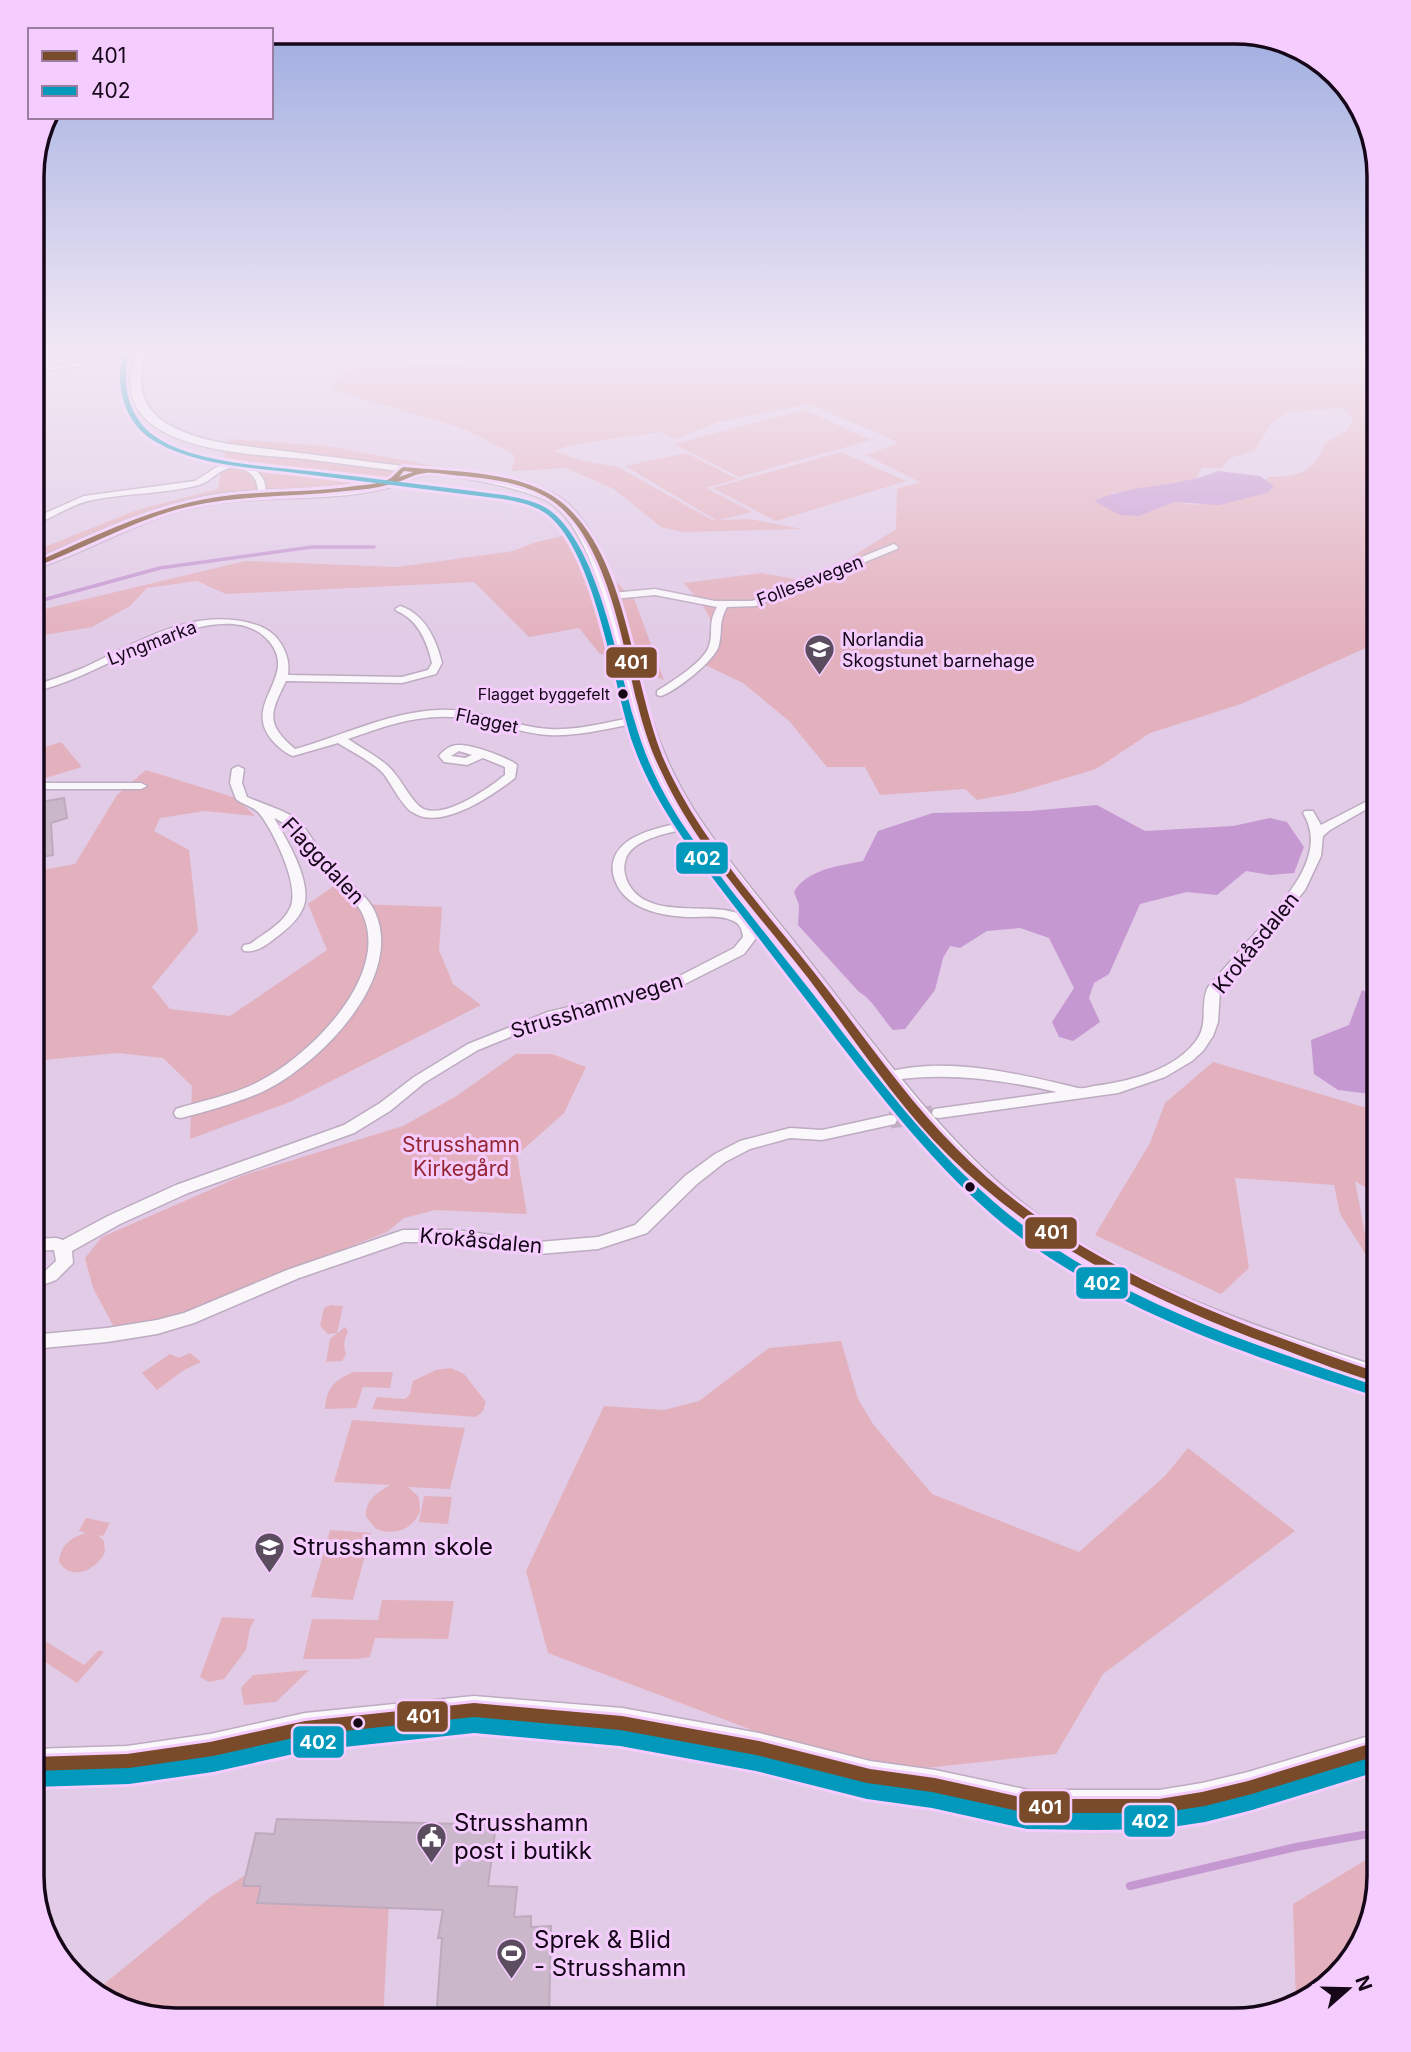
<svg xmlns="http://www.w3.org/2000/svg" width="1411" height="2052" font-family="Inter,sans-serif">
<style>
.green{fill:#e3b1bd;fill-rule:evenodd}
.water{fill:#c698d1}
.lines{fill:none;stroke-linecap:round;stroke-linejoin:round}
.stream-far1{stroke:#c698d1;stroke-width:3.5}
.stream{stroke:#c698d1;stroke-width:8}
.building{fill:#cbb7ca;stroke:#beaabd;stroke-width:2}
.street-tunnel{stroke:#c2aec7;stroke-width:17;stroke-dasharray:17 9;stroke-linecap:butt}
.street-casing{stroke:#bdabc1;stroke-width:3}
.secondary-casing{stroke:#bdabc1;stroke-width:3}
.street{fill:#faf7fb;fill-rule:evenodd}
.secondary{fill:#faf7fb;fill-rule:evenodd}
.bus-1-casing{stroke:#f5ccfe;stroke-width:6}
.bus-2-casing{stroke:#f5ccfe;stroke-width:6}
.bus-1{fill:#7a4b2a;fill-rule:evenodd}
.bus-2{fill:#0299bc;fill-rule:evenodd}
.bus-dot{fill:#150718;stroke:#f5ccfe;stroke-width:2.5}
.labels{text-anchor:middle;stroke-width:6;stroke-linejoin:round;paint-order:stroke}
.far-bus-label{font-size:16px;fill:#150718;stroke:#f5ccfe;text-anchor:end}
.far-street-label{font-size:18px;fill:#150718;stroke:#f5ccfe}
.far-poi-label{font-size:18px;fill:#150718;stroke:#f5ccfe;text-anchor:start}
.street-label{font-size:21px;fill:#150718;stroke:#f5ccfe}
.park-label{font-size:21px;fill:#952632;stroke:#f5ccfe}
.near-poi-label{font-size:24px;fill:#150718;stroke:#f5ccfe;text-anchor:start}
.rim{fill:none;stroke:#150718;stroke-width:3.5}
.line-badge{stroke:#f5ccfe;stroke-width:2.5}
.badge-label{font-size:19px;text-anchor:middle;font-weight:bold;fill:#fff}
</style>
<rect width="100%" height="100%" fill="#e1cbe6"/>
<!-- green -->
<path class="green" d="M520 353H1379V642L1241 704 1150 733 1096 769 1015 793 977 800 965 789 880 795 865 767H827L789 721 743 683 701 663C725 626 708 612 684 583L761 573 796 579 842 563 896 529 897 489 920 482 866 455 897 444 892 439 808 404 718 422 676 439 659 432 571 445 554 451 584 461 618 467 712 520H716L625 466 686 453 737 479 706 488 752 512 719 520 750 519 802 529 683 532 661 527 614 489 566 468 511 471 515 460 513 454 467 430 332 389 345 369 482 361ZM1343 408 1353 418 1348 430 1325 443C1315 473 1297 477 1268 477L1266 480 1274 487 1195 505 1174 502 1139 516 1111 493 1195 480 1202 468H1222L1230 458 1254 451 1272 423 1286 412Z
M804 410 871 440 739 477 674 444Z
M228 439 326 446 434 466 360 492 229 496 158 515 32 569V552L137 510 218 489Z
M841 452 906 481 776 521 713 488Z
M588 530 586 551 635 601 664 680 599 653 579 628 529 637 474 582 226 594 197 581 147 588 130 606 92 627 32 637V612L245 561 397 567 513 551 536 542Z
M61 742 82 767 39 780 32 771V751Z
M146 770 236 798 255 816 205 811 160 818 154 831 189 850 198 931 152 987 170 1009 230 1016 327 950 308 904 341 881 356 904 442 907 439 950 453 984 481 1005 290 1102 190 1139 192 1086 163 1058 118 1053 32 1061V872L75 864 117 795Z
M516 1054H552L586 1067 564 1113 517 1155 527 1214 435 1210 404 1218 387 1232 174 1317 115 1329 93 1288 85 1258 102 1237 244 1175 403 1126 455 1097Z
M1213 1062 1367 1108 1379 1119V1196L1355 1181 1370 1261 1340 1214 1334 1185 1235 1178 1249 1268 1221 1294 1095 1235 1150 1143 1165 1103Z
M331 1305 343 1306 337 1333 328 1334 320 1326 324 1308Z
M345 1327 348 1331C344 1339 343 1347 346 1354L342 1361 326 1362 330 1339Z
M841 1341 858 1399 873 1424 932 1494 1079 1552 1165 1476 1188 1448 1295 1531 1103 1674 1056 1754 869 1774 548 1653 526 1571 604 1406 664 1410 699 1401 769 1348Z
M190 1353 201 1362 184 1370 157 1390 142 1373 170 1354 179 1358Z
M451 1368 464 1374 486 1402 483 1411 476 1417 372 1409 377 1397 405 1399 410 1394 413 1381 436 1370Z
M354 1372H393L390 1388 363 1387 356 1408 325 1409C327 1387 334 1380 354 1372Z
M352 1420 465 1428 450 1489 408 1487 419 1497 420 1512C411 1530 395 1536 376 1529L366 1517C365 1500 377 1493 390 1485L334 1482Z
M424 1496 452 1497 448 1524 419 1522Z
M86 1518 110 1523 103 1536 98 1535 104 1541 105 1552C97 1570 71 1582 59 1562 60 1546 71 1537 86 1533L79 1531Z
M330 1530 371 1533 353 1600 311 1597Z
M382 1600 454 1601 448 1639 375 1638 370 1657 356 1659H303L312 1619 378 1620Z
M222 1617 255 1619 250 1628 246 1650 224 1679 209 1682 200 1677Z
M32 1633 84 1665 99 1650 104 1652 77 1683 32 1653Z
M309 1670 276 1702 244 1705 241 1688 253 1675Z
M305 1838 390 1884 383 2020H167L93 1993 212 1896Z
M1379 1852V1876L1360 1949 1307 2001 1296 2004 1293 1904Z"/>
<!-- water -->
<path class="water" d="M1218 471 1260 476 1274 486 1267 493 1219 505 1174 502 1139 516 1120 515 1094 501C1133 483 1179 488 1218 471Z
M1097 805 1145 831 1233 826 1270 818 1287 822 1304 847 1294 873 1270 875 1246 871 1217 895 1187 892 1140 904 1109 974 1094 983 1089 998 1100 1022 1073 1041 1059 1037 1052 1022 1074 988 1049 938 1020 928 987 931 960 948 950 946 943 958 935 990 905 1029 893 1030C881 1017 873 1000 859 992L798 925 799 905 794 892C807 869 839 866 863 861L878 831 933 813 1030 811Z
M1362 990 1379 998V1095L1338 1090 1314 1074 1311 1040 1349 1025Z"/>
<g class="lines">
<!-- stream-far1 -->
<path class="stream-far1" d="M32 603 160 568 312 547H374"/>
<!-- stream -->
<path class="stream" d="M1130 1886 1296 1847 1379 1832"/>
</g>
<!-- building -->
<path class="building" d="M64 798 67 818 51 823 53 855 32 859V807L36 806 35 803Z
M277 1819 496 1825 488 1886 517 1887 514 1917 531 1916V1927L551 1926 549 2020H436L442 1938H438L443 1910 257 1903 261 1886H243L256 1833 274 1834Z"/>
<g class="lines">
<!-- street-tunnel -->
<path class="street-tunnel" d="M890 1120 939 1113"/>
<defs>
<path id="street" d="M84 362 86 365 32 373V369Z
M231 463C251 464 269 474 265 496L258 494C258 480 252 470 237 468 220 466 213 481 199 485 164 494 127 493 92 500 71 504 52 519 32 525V519L84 496 195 481 220 465Z
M894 544 898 547 897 549 756 606 727 607C718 624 723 628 719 645 716 660 676 691 661 696L657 695V691C671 682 704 662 709 646 714 631 707 625 717 607L655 595 612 599 607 596 612 593 655 589 715 601H752Z
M400 606C425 614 436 639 442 663L436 674 402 683 286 681C270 713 265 724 295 749 342 736 389 712 439 710 477 708 512 727 549 729 581 731 613 720 644 716L649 719 644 722C612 727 580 737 548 735 521 733 495 723 469 719 427 711 387 725 348 739 361 748 377 756 388 766 400 777 407 794 418 805 438 825 489 788 505 775V767L483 758 467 765 444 762 439 756C444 750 450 745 458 745 471 744 507 757 517 765L515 778C493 795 441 832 412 812 402 806 391 783 383 773 371 761 352 752 338 743L293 756C285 753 278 747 272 740 240 702 303 675 266 638 225 597 129 655 87 673 69 681 51 688 32 692V686C49 681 66 675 83 668 133 645 188 609 246 622 257 625 266 627 275 636 285 647 290 660 288 675L402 677 428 670 432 663C427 641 418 620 397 611L395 609ZM459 751 472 755 465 758 451 756Z
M238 766 244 769 242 783 247 797C260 803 285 810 296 819 310 831 318 852 332 866 344 878 369 897 375 912 405 979 318 1066 262 1092 237 1103 208 1111 181 1118L176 1117 174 1113 176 1109C201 1101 228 1096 252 1085 305 1061 391 978 363 915 357 900 338 887 327 875 309 857 298 828 274 818 286 838 314 884 303 908 298 920 287 929 278 936 267 944 258 953 244 951L242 948 244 945 250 944C263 934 283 924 290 908 301 887 273 830 259 813 253 806 243 805 236 799L230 783 232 769Z
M32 783H141L147 786 141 789H32Z
M1379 795V802L1330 830 1323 836 1321 856 1305 890 1220 991 1218 1022 1213 1036 1203 1051 1192 1061 1165 1077 1118 1093 939 1118 934 1117 932 1113 934 1109 1057 1092C1003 1080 944 1071 889 1081L882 1076 884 1073C946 1055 1019 1074 1078 1088 1082 1089 1089 1087 1094 1086 1128 1082 1177 1070 1198 1038 1208 1022 1200 1003 1208 987 1225 968 1241 949 1258 930 1284 900 1329 855 1303 813L1305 811H1313L1321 825Z
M694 820 700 824 698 827C678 831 629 837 625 862 623 868 625 877 628 883 648 922 711 900 742 915 751 920 755 928 757 937L744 954 671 991 557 1018 478 1050 424 1083 390 1111 354 1133 188 1193 120 1224 72 1251 73 1263 56 1280 32 1289V1276L44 1272 56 1261 54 1250 32 1251V1239L56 1238 63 1240 108 1216 176 1185 344 1125 380 1103 414 1077 468 1044 548 1012 662 985 734 948 743 937C742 929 740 923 731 920 720 915 706 917 694 917 667 917 630 911 617 885 613 877 611 867 614 859 617 850 623 844 631 839 650 828 673 825 694 820Z
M890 1115 895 1116 897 1120 895 1124 822 1140 790 1138 750 1149 725 1162 697 1184 647 1233 598 1249 539 1254 455 1242H404L299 1278 194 1323 157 1334 107 1342 32 1349V1335L107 1328 157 1320 184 1313 287 1270 403 1230H455L539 1242 598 1237 635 1225 685 1176 715 1154 740 1141 790 1128 822 1130Z"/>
<path id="secondary" d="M136 353H146C124 417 179 435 229 444L506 479C526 484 551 488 567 503 616 546 632 654 650 715 661 749 675 780 694 810 728 863 771 912 810 962 882 1054 952 1155 1049 1223 1149 1292 1265 1330 1379 1367V1389C1240 1347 1091 1293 982 1194 906 1125 847 1037 785 956 736 891 678 828 647 753 622 693 604 535 549 502 528 489 450 473 426 475 417 475 408 481 400 484 383 490 365 493 347 495 289 501 232 495 175 512 125 527 81 555 32 570V561C90 536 148 507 212 495 277 484 344 497 407 472 373 468 339 463 305 459 246 453 100 452 136 353Z
M474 1696 622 1708 759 1733 870 1761 935 1770 1029 1790H1159L1202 1783 1248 1772 1379 1733V1765L1248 1806 1202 1817 1159 1824 1095 1825 1029 1824 935 1802 870 1793 759 1765 622 1740 474 1726 305 1745 210 1766 127 1778 32 1781V1749L127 1746 210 1734 305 1713Z"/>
</defs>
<!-- street casing -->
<use href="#street" class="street-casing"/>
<!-- secondary casing -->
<use href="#secondary" class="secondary-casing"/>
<!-- street -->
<use href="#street" class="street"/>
<!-- secondary -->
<use href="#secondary" class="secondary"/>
<defs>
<path id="bus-1" d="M403 467C453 472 527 470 566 506 633 567 631 696 671 775 707 848 763 908 813 971 860 1030 902 1094 956 1148 1071 1265 1228 1321 1379 1373V1383C1348 1374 1316 1362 1285 1350 1163 1306 1043 1249 949 1156 895 1103 854 1038 808 978 757 912 696 848 661 771 650 749 643 726 637 702 622 641 606 534 548 498 520 481 484 478 452 475 443 474 433 472 425 473 413 474 402 482 391 484 377 488 361 490 346 491 289 498 231 494 175 510 125 525 80 550 32 568V564C92 537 152 507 217 497 263 490 310 493 355 486 365 485 377 484 387 480 393 478 397 471 403 467ZM404 471 413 472 399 477Z
M474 1703 622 1716 759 1741 870 1769 935 1778 1029 1799H1159L1202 1792 1248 1781 1379 1741V1757L1248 1797 1202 1808 1159 1815 1095 1816 1029 1815 935 1794 870 1785 759 1757 622 1732 474 1719 305 1737 210 1758 127 1770 32 1773V1757L127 1754 210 1742 305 1721Z"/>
<path id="bus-2" d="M123 353H129C121 383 128 416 153 435 192 464 270 466 318 472 380 479 441 487 503 495 520 498 539 501 552 512 599 550 617 662 634 719 643 751 656 781 673 809 690 838 711 863 731 890 758 924 785 959 813 994 867 1063 919 1136 985 1194 1097 1295 1240 1340 1379 1387V1395L1375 1396C1255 1357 1132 1317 1028 1243 952 1188 894 1113 837 1040 787 974 736 909 686 843 665 812 645 779 633 744 613 684 596 554 548 515 535 505 519 502 503 499 439 491 376 483 312 475 262 468 194 467 151 439 123 420 115 384 123 353Z
M474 1717 620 1730 756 1755 867 1783 932 1792 1027 1813H1159L1205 1806 1252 1794 1379 1755V1771L1252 1810 1205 1822 1159 1829 1095 1830 1027 1829 932 1808 867 1799 756 1771 620 1746 474 1733 307 1751 213 1772 129 1784 32 1787V1771L129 1768 213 1756 307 1735Z"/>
</defs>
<!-- bus-1 casing -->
<use href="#bus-1" class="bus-1-casing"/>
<!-- bus-2 casing -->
<use href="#bus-2" class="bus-2-casing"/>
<!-- bus-1 -->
<use href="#bus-1" class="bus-1"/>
<!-- bus-2 -->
<use href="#bus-2" class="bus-2"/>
</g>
<!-- sky -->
<linearGradient id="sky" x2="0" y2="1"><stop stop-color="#9aa9df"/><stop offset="0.55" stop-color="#f2e8f4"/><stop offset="1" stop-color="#f2e8f4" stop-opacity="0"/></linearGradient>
<rect width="1411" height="640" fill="url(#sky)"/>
<!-- icons -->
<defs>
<symbol id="school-pin" viewBox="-11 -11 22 30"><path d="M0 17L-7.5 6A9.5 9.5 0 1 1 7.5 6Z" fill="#5c4c60" stroke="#f5ccfe"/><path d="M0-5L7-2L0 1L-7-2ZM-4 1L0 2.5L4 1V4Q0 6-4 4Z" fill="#fff"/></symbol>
<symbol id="civic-pin" viewBox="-11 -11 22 30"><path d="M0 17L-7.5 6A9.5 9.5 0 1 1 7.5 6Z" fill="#5c4c60" stroke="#f5ccfe"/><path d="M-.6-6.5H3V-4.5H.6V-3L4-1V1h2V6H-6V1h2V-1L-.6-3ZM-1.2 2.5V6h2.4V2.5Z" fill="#fff"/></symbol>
<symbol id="stadium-pin" viewBox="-11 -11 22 30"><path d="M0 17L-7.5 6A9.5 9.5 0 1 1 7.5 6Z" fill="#5c4c60" stroke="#f5ccfe"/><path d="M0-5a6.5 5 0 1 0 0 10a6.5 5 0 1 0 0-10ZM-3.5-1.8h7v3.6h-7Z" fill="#fff"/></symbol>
</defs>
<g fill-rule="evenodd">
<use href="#school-pin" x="802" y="632" width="35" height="47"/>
<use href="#school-pin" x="252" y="1530" width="35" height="47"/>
<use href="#civic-pin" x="414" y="1820" width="35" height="47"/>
<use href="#stadium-pin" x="494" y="1936" width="35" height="47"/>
</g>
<!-- markers -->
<g class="bus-dot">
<circle cx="623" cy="694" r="6"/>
<circle cx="970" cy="1187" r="6"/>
<circle cx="358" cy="1723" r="6"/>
</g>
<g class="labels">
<!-- far-bus labels -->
<g class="far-bus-label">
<text x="610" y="700">Flagget byggefelt</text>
</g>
<!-- far-street labels -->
<g class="far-street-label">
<text transform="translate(810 581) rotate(-21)" y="6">Follesevegen</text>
<text transform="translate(152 643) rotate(-21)" y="6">Lyngmarka</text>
<text transform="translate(487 721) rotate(12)" y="6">Flagget</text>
</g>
<!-- far-poi labels -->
<g class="far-poi-label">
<text x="842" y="646">Norlandia<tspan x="842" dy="21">Skogstunet barnehage</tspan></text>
</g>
<!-- street labels -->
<g class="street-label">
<text transform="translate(323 861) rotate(47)" y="7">Flaggdalen</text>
<text transform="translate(1256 943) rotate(-51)" y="7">Krokåsdalen</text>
<text transform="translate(597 1006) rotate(-17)" y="7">Strusshamnvegen</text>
<text transform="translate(481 1241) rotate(5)" y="7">Krokåsdalen</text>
</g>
<!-- park labels -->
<g class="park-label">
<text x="461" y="1152">Strusshamn<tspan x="461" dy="24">Kirkegård</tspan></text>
</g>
<!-- near-poi labels -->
<g class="near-poi-label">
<text x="292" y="1555">Strusshamn skole</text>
<text x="454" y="1831">Strusshamn<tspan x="454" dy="28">post i butikk</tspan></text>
<text x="534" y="1948">Sprek &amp; Blid<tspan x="534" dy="28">- Strusshamn</tspan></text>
</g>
</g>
<!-- crop -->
<path d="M0 0H1411V2052H0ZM176 44H1235A132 132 0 0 1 1367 176V1876A132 132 0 0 1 1235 2008H176A132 132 0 0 1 44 1876V176A132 132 0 0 1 176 44Z" fill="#f5ccfe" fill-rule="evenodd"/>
<path class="rim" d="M176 44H1235A132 132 0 0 1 1367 176V1876A132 132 0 0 1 1235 2008H176A132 132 0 0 1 44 1876V176A132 132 0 0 1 176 44Z"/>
<g class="line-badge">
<rect x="605" y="646" width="53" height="33" rx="7" fill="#7a4b2a"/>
<rect x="675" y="841" width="54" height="34" rx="7" fill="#0299bc"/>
<rect x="1024" y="1216" width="54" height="34" rx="7" fill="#7a4b2a"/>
<rect x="1075" y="1266" width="54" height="34" rx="7" fill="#0299bc"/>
<rect x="396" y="1700" width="53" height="33" rx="7" fill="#7a4b2a"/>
<rect x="292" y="1725" width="53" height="34" rx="7" fill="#0299bc"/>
<rect x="1018" y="1790" width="53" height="34" rx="7" fill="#7a4b2a"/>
<rect x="1123" y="1804" width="53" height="34" rx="7" fill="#0299bc"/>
</g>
<g class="badge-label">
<text x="631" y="669">401</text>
<text x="702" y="865">402</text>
<text x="1051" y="1239">401</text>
<text x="1102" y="1290">402</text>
<text x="423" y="1723">401</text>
<text x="318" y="1749">402</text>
<text x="1045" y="1814">401</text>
<text x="1150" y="1828">402</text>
</g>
<!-- legend -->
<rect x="28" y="28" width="245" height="91" fill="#f5ccfe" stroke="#9b7da2" stroke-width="2"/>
<rect x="42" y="51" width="35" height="10" fill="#7a4b2a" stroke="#9b7da2" stroke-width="2"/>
<text x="91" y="63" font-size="21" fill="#150718">401</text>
<rect x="42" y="86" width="35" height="10" fill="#0299bc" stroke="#9b7da2" stroke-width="2"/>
<text x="91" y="98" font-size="21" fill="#150718">402</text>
<!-- north arrow -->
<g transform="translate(1348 1989) rotate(70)" stroke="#f5ccfe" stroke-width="5" paint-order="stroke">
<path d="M0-5L12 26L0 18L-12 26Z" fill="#150718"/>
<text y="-10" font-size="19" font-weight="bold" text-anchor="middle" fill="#150718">N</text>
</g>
</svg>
